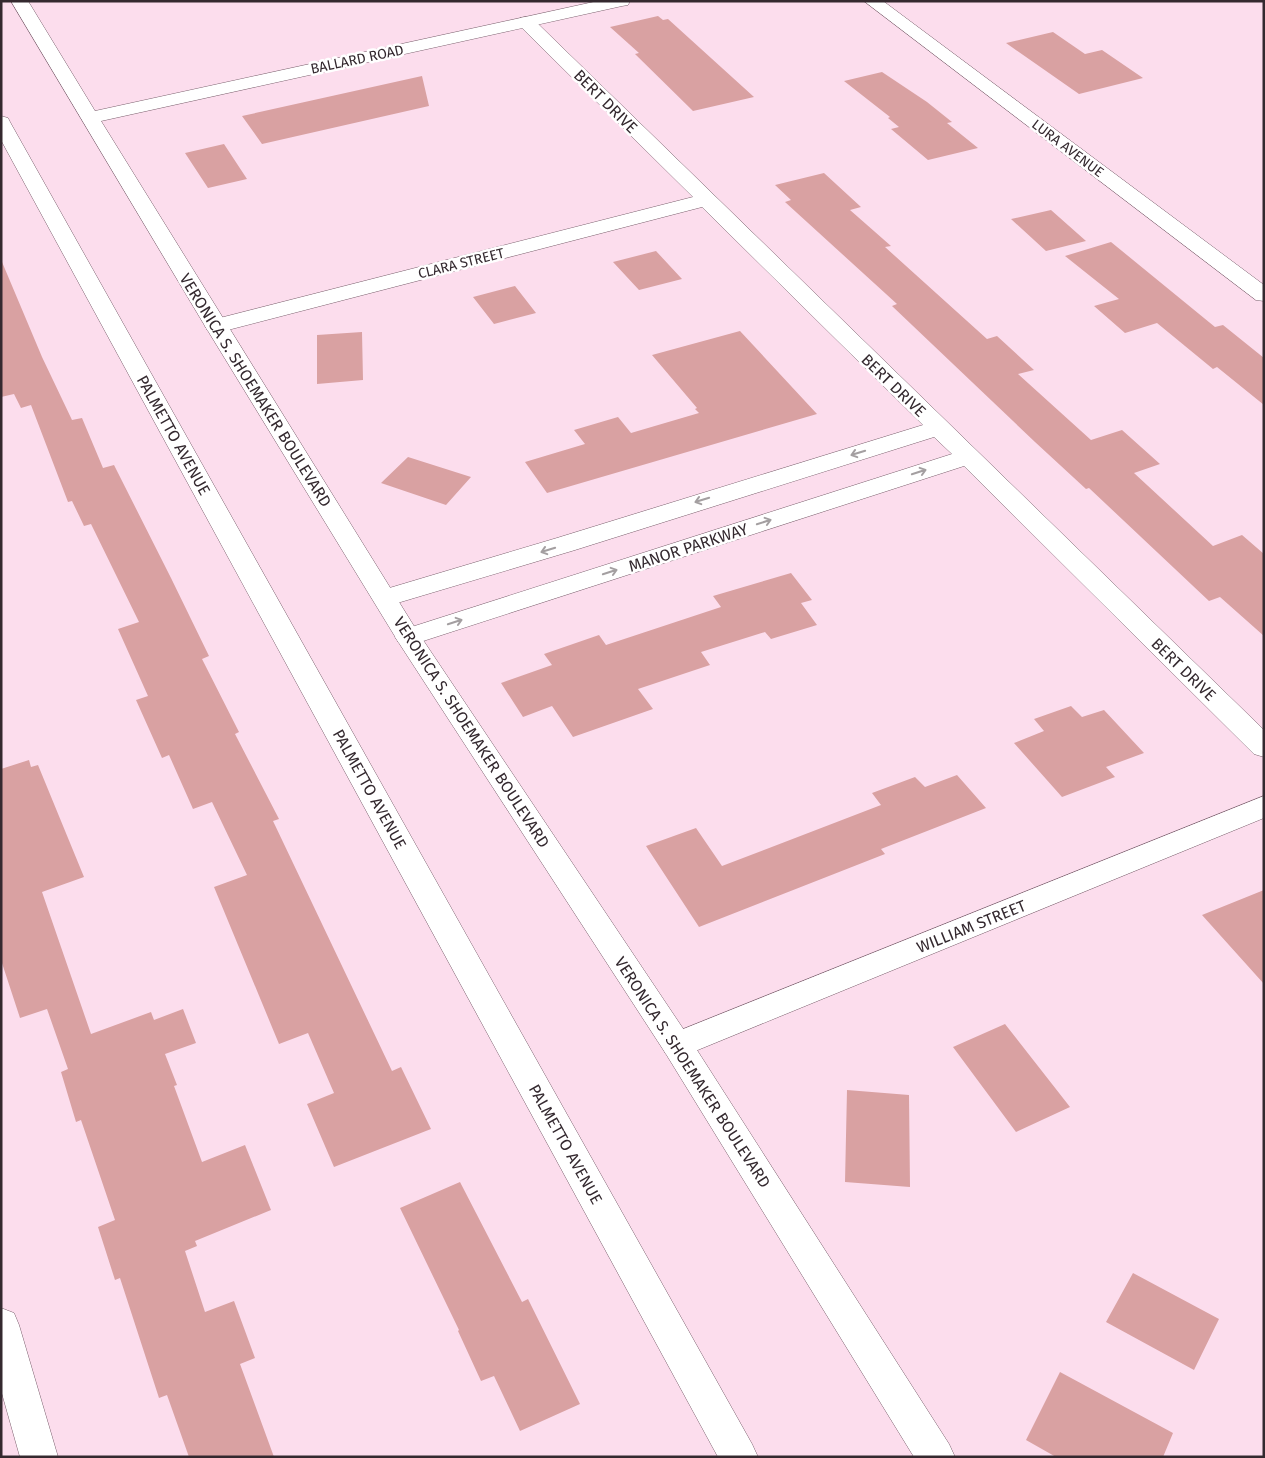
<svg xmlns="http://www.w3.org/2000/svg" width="1265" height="1458" font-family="'Fira Sans',sans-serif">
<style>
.building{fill:#d9a1a2}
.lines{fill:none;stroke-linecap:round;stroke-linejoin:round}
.street-casing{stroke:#7a606d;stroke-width:1}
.secondary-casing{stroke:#7a606d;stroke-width:1}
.street{fill:#fff;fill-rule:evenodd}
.secondary{fill:#fff;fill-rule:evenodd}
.oneway{stroke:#a49fa1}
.labels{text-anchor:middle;stroke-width:5;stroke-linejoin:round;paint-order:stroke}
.far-street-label{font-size:14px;fill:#34292f;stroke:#fff}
.street-label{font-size:16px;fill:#34292f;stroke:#fff}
</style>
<rect width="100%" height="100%" fill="#fcdded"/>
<!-- building -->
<path class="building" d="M658 16 663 20 668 19 754 97 693 111 635 54 639 53 610 27Z
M1053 32 1085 54 1102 50 1143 78 1079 94 1006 43Z
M882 72 927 102 952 122 947 123 978 148 928 160 891 129 899 127 888 118 890 117 844 81Z
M422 76 429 106 262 144 242 116Z
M224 144 247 179 208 188 185 153Z
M824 173 861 207 850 210 891 246 885 247 987 339 997 336 1034 370 1018 374 1091 440 1122 430 1160 464 1134 473 1213 546 1242 535 1264 554V636L1220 597 1209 601 1089 488 1086 489 1035 442 892 306 897 304 785 202 791 200 775 185Z
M1051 210 1086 241 1046 251 1011 219Z
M1111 242 1215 327 1223 325 1264 358V405L1217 367 1213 369 1157 323 1125 333 1094 306 1119 299 1065 256Z
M656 251 682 279 639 290 613 262Z
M2 262 42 357 72 420 82 418 103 468 114 465 171 578 209 656 202 659 239 732 235 734 279 819 273 821 392 1071 401 1067 431 1129 334 1167 307 1104 334 1093 308 1033 279 1044 214 887 247 875 212 802 193 809 169 755 162 758 136 700 148 696 118 629 139 622 91 524 84 526 72 501 68 502 31 405 21 408 14 394 1 397Z
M515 286 536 313 494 324 473 297Z
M740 331 817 414 547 493 525 462 585 444 574 430 618 417 631 433 699 413 695 409 697 408 652 355Z
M362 332 363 380 317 384V335Z
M408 457 471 477 446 505 381 483Z
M791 573 812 600 801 603 817 625 771 639 765 632 701 652 710 665 638 689 653 709 573 737 552 706 523 717 501 683 552 665 544 654 599 635 606 645 721 607 713 596Z
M1071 706 1082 717 1104 710 1144 753 1106 767 1115 777 1062 797 1014 743 1044 731 1034 719Z
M29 760 31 767 38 765 84 877 42 892 91 1034 151 1012 154 1020 183 1009 196 1043 165 1054 177 1085 174 1086 202 1162 245 1145 271 1210 195 1241 197 1246 185 1251 205 1312 234 1301 255 1358 240 1364 274 1457H189L167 1395 159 1398 120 1278 115 1280 98 1227 115 1220 81 1120 76 1122 61 1072 68 1069 47 1009 20 1018 1 960V769Z
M957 775 986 808 881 849 885 854 699 927 646 846 696 828 722 866 881 805 872 793 915 777 925 787Z
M1264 890V984L1202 915Z
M1005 1024 1070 1107 1016 1132 953 1047Z
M847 1090 909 1095 910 1187 845 1182Z
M460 1182 522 1302 528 1299 580 1404 520 1431 494 1376 481 1381 458 1331 459 1330 400 1208Z
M1133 1273 1219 1319 1194 1370 1106 1322Z
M1060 1372 1173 1433 1163 1457H1056L1026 1440Z"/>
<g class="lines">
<defs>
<path id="street" d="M864 1H883L1264 285V301L1256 300Z
M526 17 532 18 1264 730V757L1254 754 964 466 417 643 408 646 399 643 395 637 399 631 952 454 934 437 575 550 394 604 385 606 376 604 372 598 376 592 557 538 923 425 702 207 224 331 216 333 208 331 205 326 208 321 693 197 520 26 517 22 520 18Z
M1 116 8 118 10 122 752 1444 758 1457H718L1 140Z
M1264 796V818L688 1054 677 1058 666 1054 661 1045 666 1036Z
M1 1308 14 1313 19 1325 58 1457H20L1 1390Z"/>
<path id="secondary" d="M11 1H28L95 111 598 1H630L628 5 622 6 101 121 417 631 688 1036 949 1444 955 1457H914L666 1054 399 643 205 326Z"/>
</defs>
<!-- street casing -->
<use href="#street" class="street-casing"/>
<!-- secondary casing -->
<use href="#secondary" class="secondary-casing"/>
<!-- street -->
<use href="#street" class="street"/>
<!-- secondary -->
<use href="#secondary" class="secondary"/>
</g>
<!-- one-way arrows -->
<defs><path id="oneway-shaft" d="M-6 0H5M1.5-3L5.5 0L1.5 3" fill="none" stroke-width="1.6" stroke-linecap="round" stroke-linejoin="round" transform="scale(1.25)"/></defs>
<g class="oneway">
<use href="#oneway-shaft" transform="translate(858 453) rotate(163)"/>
<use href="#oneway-shaft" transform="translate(919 472) rotate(-18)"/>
<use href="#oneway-shaft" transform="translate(702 500) rotate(163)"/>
<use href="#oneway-shaft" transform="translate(764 522) rotate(-18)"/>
<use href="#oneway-shaft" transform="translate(548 550) rotate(163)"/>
<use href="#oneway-shaft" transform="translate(610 572) rotate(-18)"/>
<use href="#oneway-shaft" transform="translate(455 622) rotate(-18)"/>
</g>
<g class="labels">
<!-- far-street labels -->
<g class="far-street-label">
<text transform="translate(357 59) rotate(-12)" y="5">BALLARD ROAD</text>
<text transform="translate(1068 148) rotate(37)" y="5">LURA AVENUE</text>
<text transform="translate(461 263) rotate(-14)" y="5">CLARA STREET</text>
</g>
<!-- street labels -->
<g class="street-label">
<text transform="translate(606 101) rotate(45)" y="6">BERT DRIVE</text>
<text transform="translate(894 385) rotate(44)" y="6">BERT DRIVE</text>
<text transform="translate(256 390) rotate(58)" y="6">VERONICA S. SHOEMAKER BOULEVARD</text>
<text transform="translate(174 435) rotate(61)" y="6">PALMETTO AVENUE</text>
<text transform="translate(688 547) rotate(-18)" y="6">MANOR PARKWAY</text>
<text transform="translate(1184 669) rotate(44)" y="6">BERT DRIVE</text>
<text transform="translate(472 732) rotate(57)" y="6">VERONICA S. SHOEMAKER BOULEVARD</text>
<text transform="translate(370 789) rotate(61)" y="6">PALMETTO AVENUE</text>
<text transform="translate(971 926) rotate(-22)" y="6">WILLIAM STREET</text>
<text transform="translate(693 1072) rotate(57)" y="6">VERONICA S. SHOEMAKER BOULEVARD</text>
<text transform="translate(566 1144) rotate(61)" y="6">PALMETTO AVENUE</text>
</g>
</g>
<!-- border -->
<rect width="1265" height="1458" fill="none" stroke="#34292f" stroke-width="5"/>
</svg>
